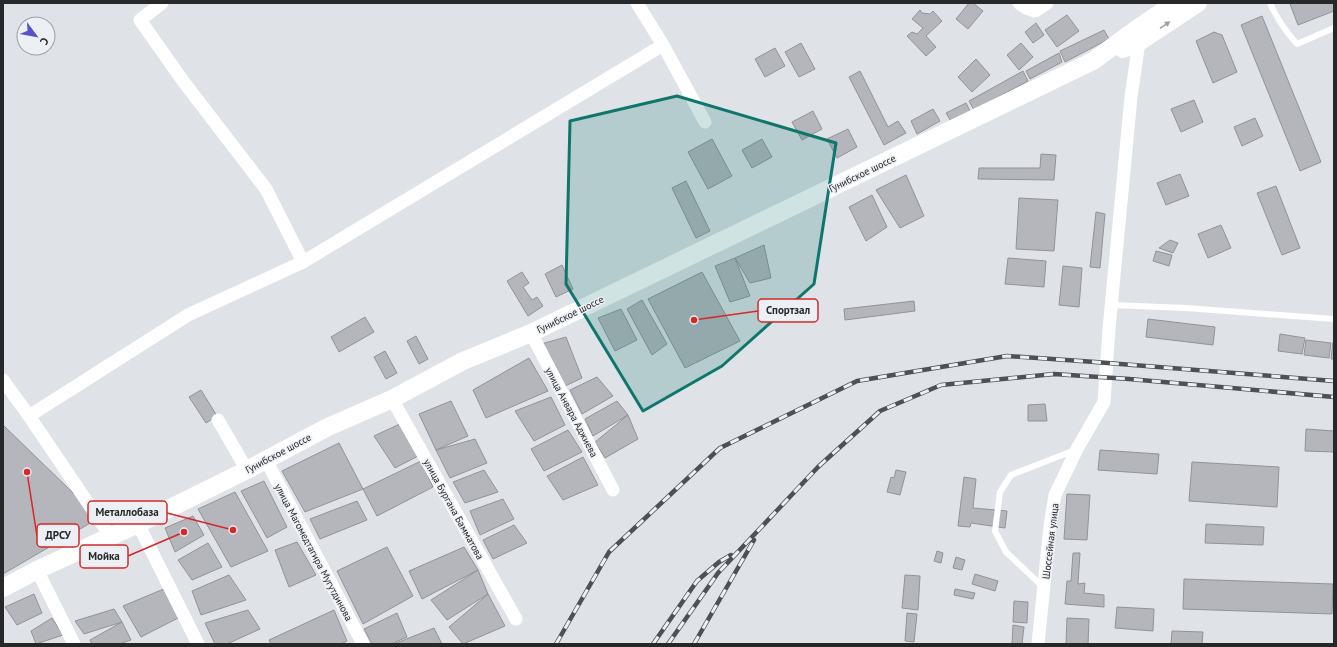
<svg xmlns="http://www.w3.org/2000/svg" width="1337" height="647" font-family="'PT Sans',sans-serif">
<style>
.building{fill:#b4b6bb;stroke:#919398}
.lines{fill:none;stroke-linecap:round;stroke-linejoin:round}
.lane{stroke:#fff;stroke-width:6}
.street{stroke:#fff;stroke-width:13}
.secondary{stroke:#fff;stroke-width:18}
.rail-casing{stroke:#4f5053;stroke-width:4.5}
.rail{stroke:#eceff4;stroke-width:3;stroke-dasharray:9;stroke-linecap:butt}
.oneway{fill:#9e9e9f}
.marked{fill:#0f766e;fill-opacity:0.2;stroke:#0f766e;stroke-width:3;stroke-linejoin:round}
.labels{text-anchor:middle;stroke-width:3;stroke-linejoin:round;paint-order:stroke}
.street-label{font-size:10px;fill:#27282a;stroke:#eceff4}
.leader{fill:none;stroke:#d62828;stroke-width:1.5}
.callout-dot{fill:#d62828;stroke:#eceff4;stroke-width:1.5}
.callout{fill:#eceff4;stroke:#d62828;stroke-width:1.5}
.callout-label{font-size:11px;text-anchor:middle;font-weight:bold;fill:#27282a}
</style>
<rect width="100%" height="100%" fill="#dfe2e7"/>
<!-- building -->
<path class="building" d="M969 3H973L983 11 968 29 956 19Z
M1293 3H1334V11L1298 25 1290 4Z
M920 10 922 13 930 14 933 11 942 21 926 36 936 47 926 56 907 36 912 32 917 34 923 28 912 19Z
M1067 15 1079 31 1057 47 1045 30Z
M1262 16 1321 162 1300 171 1241 25Z
M1036 23 1044 35 1033 43 1025 32Z
M1104 30 1109 39 1065 62 1060 51Z
M1214 32 1222 35 1237 72 1213 83 1196 41Z
M801 43 815 69 799 77 785 52Z
M1021 43 1033 57 1019 70 1007 55Z
M775 48 785 66 765 77 755 59Z
M1059 53 1062 62 1030 79 1026 71Z
M976 59 990 75 972 92 958 77Z
M860 71 888 127 898 121 906 133 884 145 849 77Z
M1023 71 1028 81 974 110 969 101Z
M1194 100 1203 122 1181 132 1171 109Z
M966 103 971 113 952 123 946 113Z
M933 109 940 121 917 134 911 121Z
M813 111 822 129 802 140 792 122Z
M1255 118 1263 136 1242 146 1234 127Z
M848 129 857 147 837 158 827 139Z
M712 139 732 176 708 189 688 152Z
M762 139 772 157 752 168 742 150Z
M1041 154 1056 155 1054 180 978 179 979 168H1040Z
M1180 174 1189 196 1166 205 1157 183Z
M906 175 924 216 900 228 876 190Z
M686 181 710 231 696 238 672 188Z
M1276 186 1300 248 1282 255 1257 193Z
M872 195 887 227 866 241 849 207Z
M1019 198 1058 200 1054 251 1016 249Z
M1096 212 1105 214 1100 268 1090 267Z
M1221 225 1231 248 1208 258 1198 234Z
M1170 240 1178 243 1173 253 1159 248Z
M764 245 771 278 750 283 735 258Z
M1156 251 1172 255 1169 266 1153 261Z
M735 258 750 296 730 302 715 266Z
M1008 258 1046 261 1044 287 1005 284Z
M562 265 573 289 556 297 545 274Z
M1063 266 1082 268 1079 307 1059 305Z
M522 272 529 283 523 287 532 300 537 297 543 306 528 316 507 281Z
M702 272 740 341 685 368 648 299Z
M642 300 667 344 652 355 627 309Z
M914 301 915 311 845 320 844 309Z
M621 309 637 340 615 351 598 318Z
M365 317 374 332 339 352 331 337Z
M1148 319 1215 327 1213 345 1146 337Z
M1280 334 1305 338 1302 354 1278 351Z
M416 336 428 359 419 364 407 341Z
M566 337 582 378 561 388 541 344Z
M1306 340 1331 343 1329 358 1304 355Z
M1333 342H1334V359H1331Z
M385 351 397 373 386 379 374 357Z
M529 358 548 391 486 418 473 390Z
M597 377 613 396 582 414 570 390Z
M201 390 217 416 206 423 189 397Z
M551 397 565 425 534 441 515 411Z
M451 401 468 436 436 450 419 414Z
M617 401 628 415 593 436 585 419Z
M1045 404 1047 421H1028V405Z
M628 415 638 439 605 458 595 442Z
M402 423 418 456 395 468 374 436Z
M3 425 99 518 3 574Z
M1306 429 1334 431V452L1305 451Z
M568 430 582 452 544 471 531 449Z
M475 439 487 463 450 478 436 450Z
M339 443 363 489 305 512 282 471Z
M1100 450 1159 454 1157 474 1098 470Z
M583 457 598 485 563 500 547 476Z
M421 461 433 487 377 516 363 489Z
M1192 462 1279 467 1277 507 1189 501Z
M484 470 498 492 465 503 453 482Z
M896 470 906 472 900 495 887 492 891 477 894 478Z
M964 477 976 479 973 508 1007 511 1005 528 971 523 970 527 958 526Z
M264 481 287 527 267 538 241 491Z
M235 492 268 551 231 567 198 509Z
M1067 494 1090 495 1087 540 1064 539Z
M503 499 514 519 480 535 470 511Z
M357 501 367 520 320 539 310 519Z
M193 516 204 535 175 552 165 528Z
M1206 524 1264 527 1263 545 1205 543Z
M514 525 527 543 493 559 483 540Z
M297 542 316 575 289 587 275 550Z
M208 543 222 567 192 580 178 560Z
M387 547 413 596 363 624 337 571Z
M464 547 478 570 422 599 409 571Z
M937 551 943 553 941 563 934 561Z
M1073 553H1080L1078 584 1085 583 1084 593 1104 595V607L1065 604 1067 581H1071Z
M956 557 965 560 962 570 953 568Z
M478 570 488 594 447 620 431 600Z
M975 574 998 581 995 591 972 584Z
M229 575 246 600 201 615 192 591Z
M905 575 920 576 918 610 902 608Z
M1184 579 1333 584 1332 614 1183 609Z
M166 588 180 617 141 637 123 606Z
M955 589 975 593 973 599 954 595Z
M34 594 42 613 17 625 5 607Z
M488 594 505 626 463 644 449 627Z
M1014 601 1028 602 1027 623 1013 622Z
M1117 607 1154 609 1153 631 1115 628Z
M114 609 122 622 84 634 75 621Z
M248 610 260 629 227 644H215L205 623Z
M334 610 347 641 341 644H271L269 640Z
M397 613 407 637 391 644H372L364 629Z
M907 613 917 614 914 642 905 641Z
M52 618 63 635 36 644 31 631Z
M1067 618 1089 619 1088 644H1066Z
M122 622 131 640 119 644H92L90 640Z
M1013 625 1024 627 1022 644H1012Z
M434 628 442 644H394Z
M1172 631 1203 632 1202 644H1171Z"/>
<g class="lines">
<!-- lane -->
<path class="lane" d="M1270 3C1277 19 1286 32 1297 44L1334 28
M1112 305 1186 308 1334 319
M1043 587 1006 552 995 531 1000 492 1011 475 1075 450"/>
<!-- street -->
<path class="street" d="M162 3 140 20 183 81 266 189 303 262
M637 3 663 45 705 122
M1019 3 1026 8 1035 11 1047 3
M531 333 613 490
M3 380 29 416 111 537
M392 399 516 619
M29 416 188 315 303 262 663 45
M218 420 247 470
M266 460 363 644
M138 524 198 644
M37 570 74 644
M1038 644 1050 526 1055 495 1077 449 1104 402 1109 329 1131 97 1139 42 1136 37"/>
<!-- secondary -->
<path class="secondary" d="M1123 49 1139 42 1198 3
M3 588 37 570 138 524 247 470 328 427 392 399 463 361 531 333 1093 61 1138 28 1175 3"/>
<defs>
<path id="rail" d="M556 644 609 552 720 448 857 381 1007 356 1095 362 1334 381
M653 644 697 581 719 562 731 555
M668 644 718 573 818 467 880 411 941 385 1054 374 1129 379 1334 397
M694 644 754 540"/>
</defs>
<!-- rail casing -->
<use href="#rail" class="rail-casing"/>
<!-- rail -->
<use href="#rail" class="rail"/>
</g>
<!-- one-way arrows -->
<defs><path id="oneway-solid" d="M-6-.8H1V-3.2L6.5 0L1 3.2V.8H-6Z"/></defs>
<use class="oneway" href="#oneway-solid" transform="translate(1165 25) rotate(-34)"/>
<!-- marked area -->
<path class="marked" d="M677 96 836 143 814 284 722 366 643 411 566 284 570 121Z"/>
<g class="labels">
<!-- street labels -->
<g class="street-label">
<text transform="translate(862 173) rotate(-26)" y="4">Гунибское шоссе</text>
<text transform="translate(570 314) rotate(-26)" y="4">Гунибское шоссе</text>
<text transform="translate(572 412) rotate(62)" y="4">улица Анвара Аджиева</text>
<text transform="translate(278 453) rotate(-28)" y="4">Гунибское шоссе</text>
<text transform="translate(454 509) rotate(61)" y="4">улица Бургана Бамматова</text>
<text transform="translate(1050 541) rotate(-83)" y="4">Шоссейная улица</text>
<text transform="translate(314 552) rotate(62)" y="4">улица Магомедтагира Мугутдинова</text>
</g>
</g>
<!-- callouts -->
<path class="leader" d="M694 320L758 311M233 530L167 513M27 472L37 536M184 532L128 556"/>
<g class="callout-dot">
<circle cx="694" cy="320" r="4"/>
<circle cx="233" cy="530" r="4"/>
<circle cx="27" cy="472" r="4"/>
<circle cx="184" cy="532" r="4"/>
</g>
<g class="callout">
<rect x="758" y="299" width="60" height="23" rx="4"/>
<rect x="88" y="501" width="79" height="23" rx="4"/>
<rect x="37" y="524" width="42" height="23" rx="4"/>
<rect x="80" y="545" width="48" height="23" rx="4"/>
</g>
<g class="callout-label">
<text x="788" y="314">Спортзал</text>
<text x="127" y="516">Металлобаза</text>
<text x="58" y="539">ДРСУ</text>
<text x="104" y="560">Мойка</text>
</g>
<!-- border -->
<rect width="1337" height="647" fill="none" stroke="#27282a" stroke-width="8"/>
<!-- north arrow -->
<g transform="translate(36 36) rotate(122)"><circle r="19" fill="#eceff4" stroke="#9d9fa3"/>
<path d="M0-3L7 15L0 10L-7 15Z" fill="#5853cb"/>
<text y="-6" font-size="11" font-weight="bold" text-anchor="middle" fill="#27282a">С</text>
</g>
</svg>
